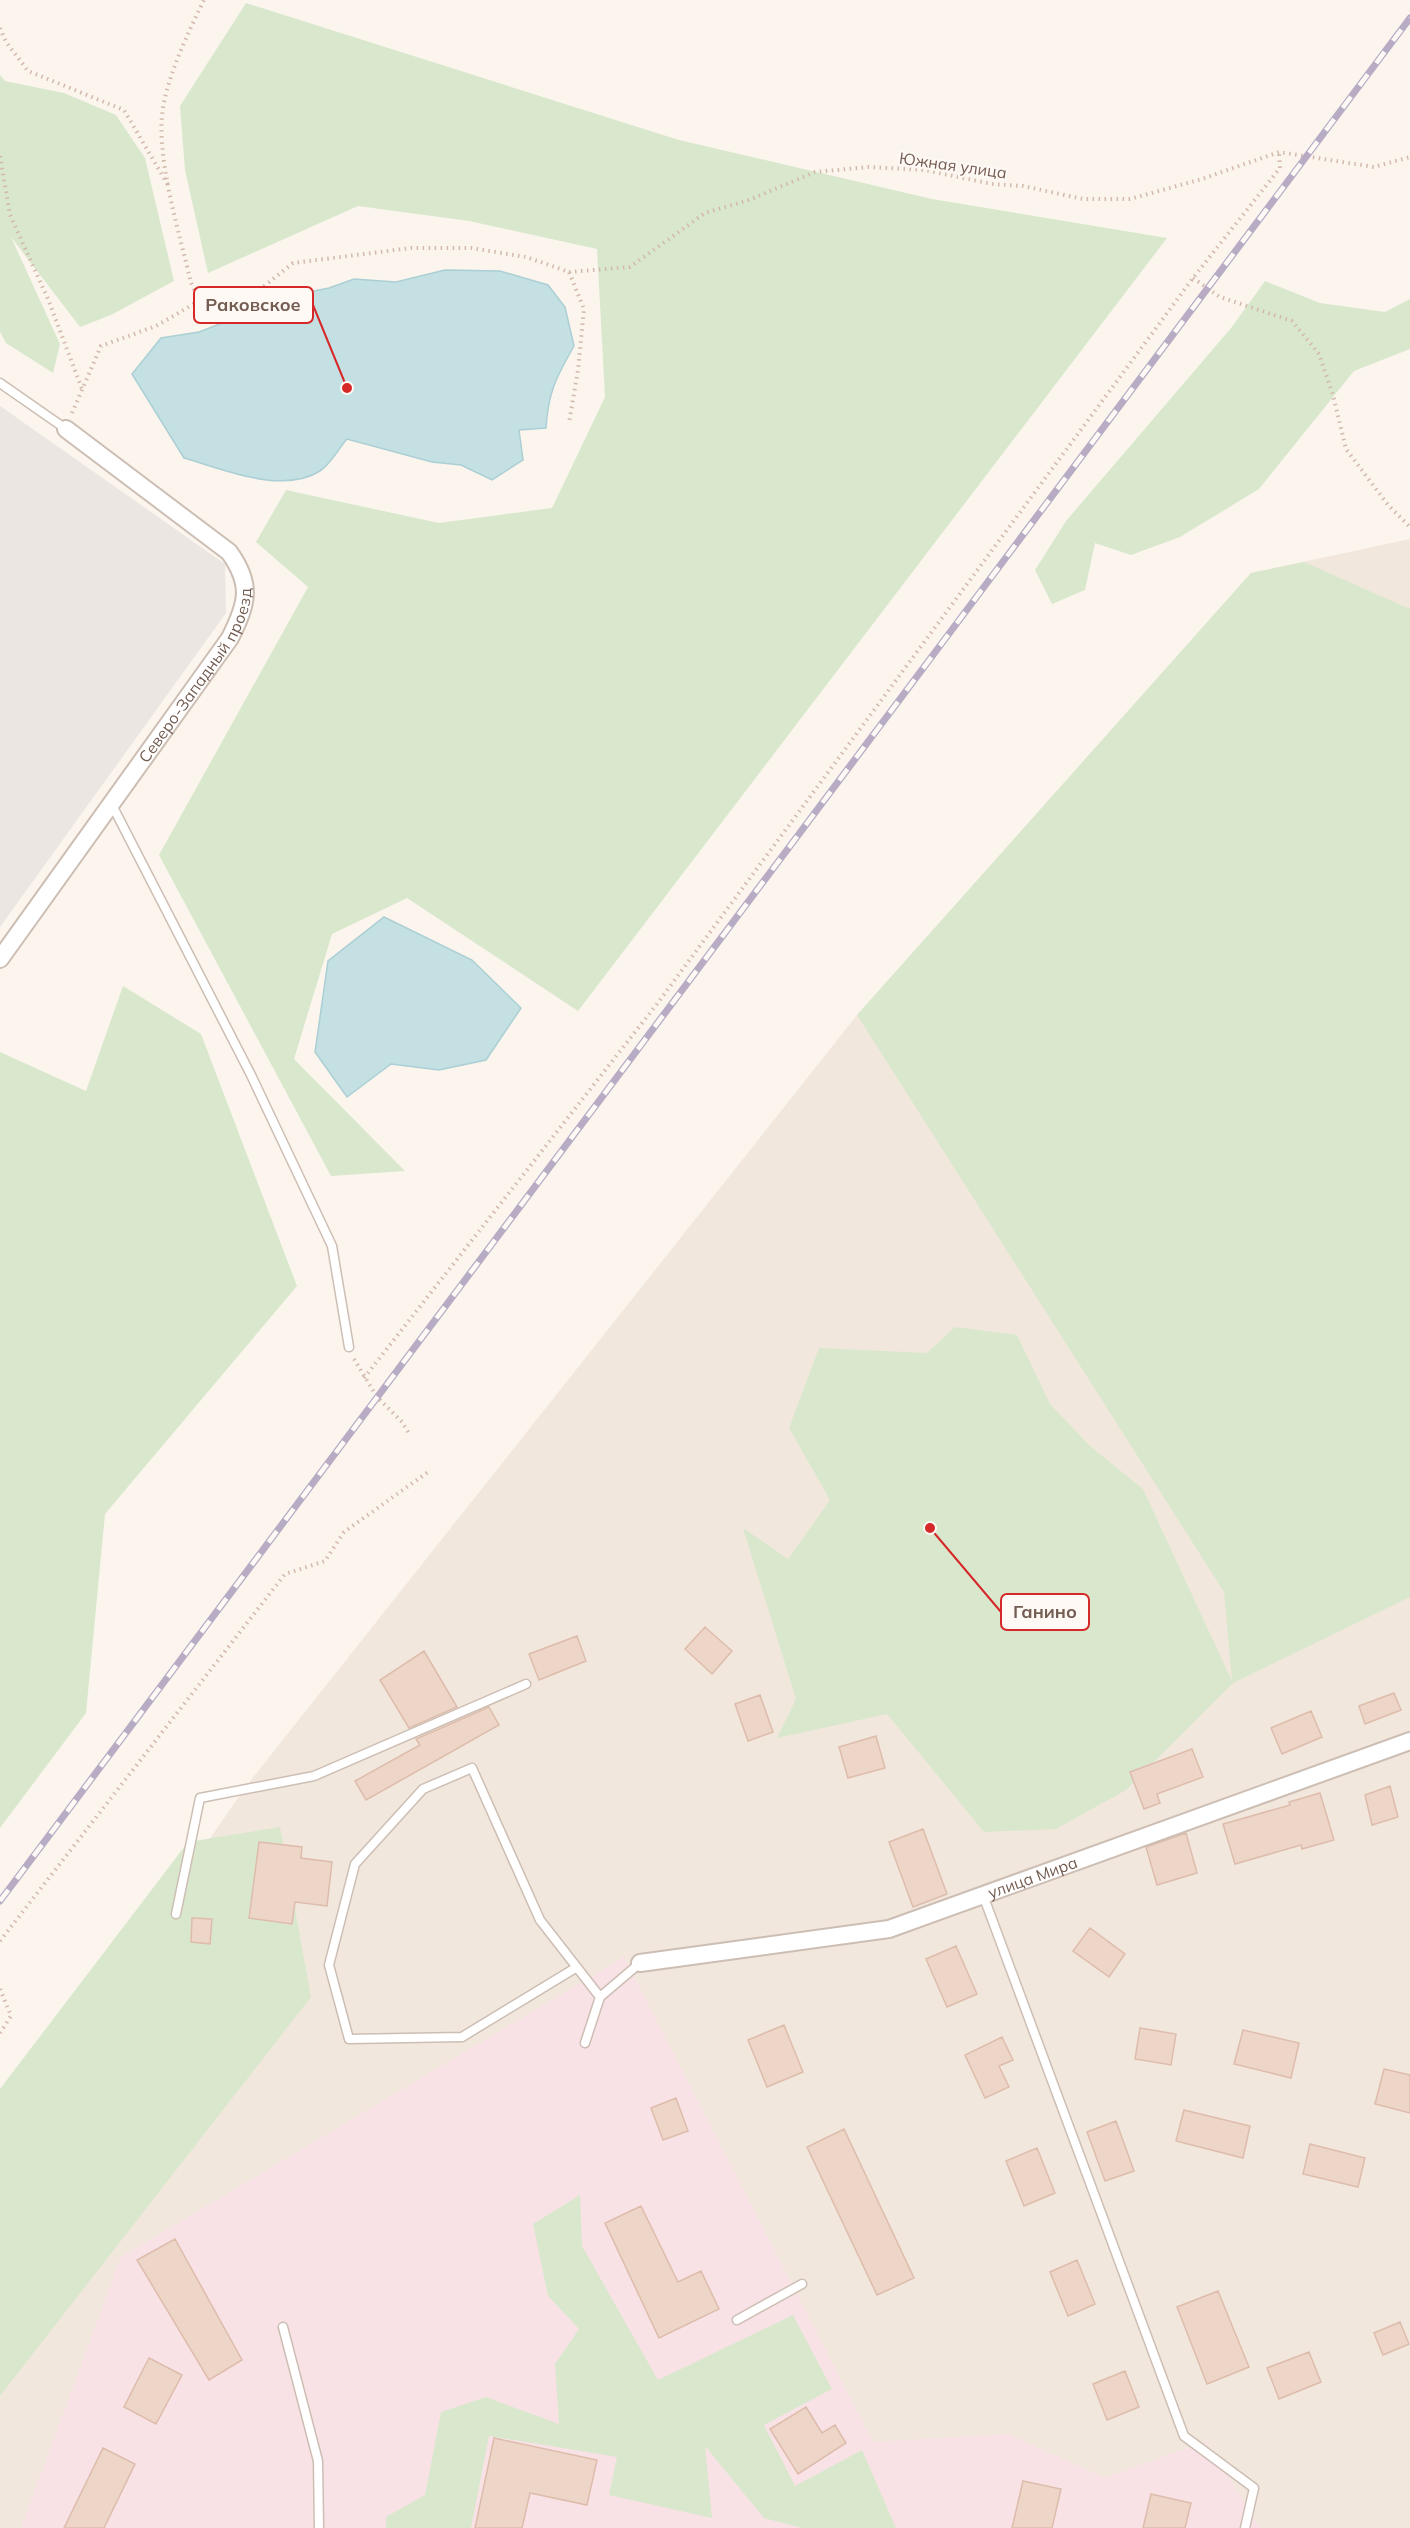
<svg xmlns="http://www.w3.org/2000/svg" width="1410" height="2528" font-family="Mulish,sans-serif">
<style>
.residential{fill:#f2e7dd}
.industrial{fill:#ece6e2}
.medical{fill:#f8e2e6}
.green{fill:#d9e8cd}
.water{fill:#c4e0e3;stroke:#abcfd4;stroke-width:1.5}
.building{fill:#edd5c8;stroke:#debcab;stroke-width:1.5}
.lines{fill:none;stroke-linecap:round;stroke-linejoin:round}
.lane-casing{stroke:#cdbeb4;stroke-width:11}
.street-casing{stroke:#cdbeb4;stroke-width:20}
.path{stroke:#d3b9ab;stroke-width:4;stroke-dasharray:1.5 4.5;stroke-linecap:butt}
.lane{stroke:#fff;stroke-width:8}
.street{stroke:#fff;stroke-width:16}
.rail-casing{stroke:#b8acc5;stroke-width:7}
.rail{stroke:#fef9f4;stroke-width:4.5;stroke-dasharray:14;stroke-linecap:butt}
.labels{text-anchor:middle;stroke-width:4.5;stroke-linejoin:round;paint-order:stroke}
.street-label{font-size:16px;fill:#745d52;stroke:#fef9f4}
.leader{fill:none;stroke:#d62828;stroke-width:2}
.callout-dot{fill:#d62828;stroke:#fef9f4;stroke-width:2}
.callout{fill:#fef9f4;stroke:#d62828;stroke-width:2}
.callout-label{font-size:18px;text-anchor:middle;font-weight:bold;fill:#745d52}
</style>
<rect width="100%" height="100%" fill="#fbf5ee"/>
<!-- residential -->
<path class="residential" d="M1410 539V2528H0V2144L244 1789 857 1015 1251 573Z"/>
<!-- industrial -->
<path class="industrial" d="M0 406 225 564 226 613 0 927Z"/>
<!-- medical -->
<path class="medical" d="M624 1957 873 2442 1008 2434 1105 2478 1206 2441 1260 2528H21L121 2257Z"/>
<!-- green -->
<path class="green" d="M246 3 679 140 932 199 1167 238 578 1011 407 898 332 934 294 1059 405 1171 331 1176 159 855 308 587 256 542 286 490 439 523 552 508 605 397 597 249 469 221 358 206 208 273 185 170 180 106Z
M0 75 5 81 64 93 116 115 145 158 174 281 111 315 80 327 11 237 60 344 53 373 6 343 0 332Z
M1265 281 1320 303 1385 312 1410 299V349L1354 371 1259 489 1180 537 1131 555 1095 543 1085 590 1052 604 1035 570 1066 521 1231 328Z
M1304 562 1410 609V1597L1233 1683 1126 1790 1056 1829 984 1832 887 1714 777 1738 796 1699 743 1528 788 1559 830 1500 789 1428 819 1348 927 1353 955 1327 1017 1335 1050 1404 1090 1446 1143 1489 1232 1681 1224 1592 857 1015 1251 573Z
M123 986 201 1034 297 1286 105 1514 86 1713 0 1828V1052L86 1091Z
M280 1827 311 1997 0 2396V2089L188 1842Z
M580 2195 582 2246 658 2380 793 2315 832 2389 764 2425 795 2486 862 2450 896 2528H802L764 2518 705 2446 712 2518 609 2495 617 2457 489 2436 471 2528H386V2517L425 2495 441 2412 486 2397 559 2424 555 2364 579 2329 548 2296 533 2224Z"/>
<!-- water -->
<path class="water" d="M445 270 500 271 548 285 565 307 574 346C557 376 548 392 546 428L519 430 523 460 492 480 461 465 432 462 347 439C339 448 331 464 320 471 282 495 223 469 184 458L132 374 161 338 199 332 294 295 329 288 354 279 396 282Z
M384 917 472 960 521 1008 486 1060 439 1070 391 1064 347 1097 315 1052 328 961Z"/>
<!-- building -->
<path class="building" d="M705 1627 732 1651 712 1674 685 1649Z
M577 1636 586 1661 539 1680 529 1654Z
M424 1651 457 1707 409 1728 380 1680Z
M1394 1693 1401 1710 1365 1724 1359 1706Z
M760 1695 773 1732 748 1741 735 1704Z
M489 1707 499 1725 366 1800 355 1781 420 1745 416 1739Z
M1311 1711 1322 1737 1282 1754 1271 1728Z
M876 1736 885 1768 848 1778 839 1747Z
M1192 1749 1203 1777 1157 1794 1160 1803 1144 1809 1130 1772Z
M1390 1786 1398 1817 1372 1825 1365 1795Z
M1320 1793 1334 1840 1302 1849 1301 1845 1235 1864 1223 1824 1290 1805 1289 1802Z
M923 1829 947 1894 913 1907 889 1842Z
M1186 1833 1197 1873 1157 1885 1146 1847Z
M259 1842 302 1847 301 1858 332 1862 327 1906 295 1902 292 1924 249 1918Z
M192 1918 212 1919 210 1944 191 1942Z
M1090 1928 1125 1954 1109 1977 1073 1951Z
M956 1946 977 1994 947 2007 926 1959Z
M784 2025 803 2072 767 2087 748 2040Z
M1140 2028 1176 2034 1171 2065 1135 2059Z
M1243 2030 1299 2043 1291 2078 1234 2064Z
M1002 2037 1013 2060 999 2066 1009 2087 985 2098 965 2055Z
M1384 2069 1410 2075V2113L1375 2104Z
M676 2098 688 2131 663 2140 651 2108Z
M1184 2110 1250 2126 1243 2158 1176 2141Z
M1116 2121 1134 2171 1105 2181 1087 2132Z
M844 2129 914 2278 877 2295 807 2147Z
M1310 2144 1365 2158 1358 2187 1303 2174Z
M1037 2148 1055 2193 1024 2206 1006 2161Z
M641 2206 678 2282 701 2271 719 2309 659 2338 605 2223Z
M175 2239 242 2360 209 2380 137 2260Z
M1077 2260 1095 2304 1068 2316 1050 2272Z
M1218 2291 1249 2367 1207 2384 1177 2307Z
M1400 2322 1409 2344 1383 2355 1374 2333Z
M1309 2352 1321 2382 1279 2399 1267 2368Z
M149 2358 182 2375 156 2424 124 2407Z
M1125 2371 1139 2407 1107 2420 1093 2384Z
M806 2407 822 2433 835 2425 846 2443 798 2474 770 2429Z
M494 2438 597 2460 587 2505 530 2493 522 2528H475Z
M103 2448 135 2464 104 2528H64Z
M1023 2481 1061 2489 1052 2528H1012Z
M1151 2494 1191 2503 1185 2528H1143Z"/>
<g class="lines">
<defs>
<path id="lane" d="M0 383 66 429
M112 805 251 1075 332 1246 349 1347
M983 1895 1184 2436 1254 2488 1245 2528
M176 1914 200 1798 314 1776 526 1684
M577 1967 462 2037 349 2039 329 1965 355 1864 423 1789 472 1768 540 1920 600 1997
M585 2043 600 1997 640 1963
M737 2320 802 2284
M283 2327 318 2461 319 2528"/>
<g id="street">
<path id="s1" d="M0 959 230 638C247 604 253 585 229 552L66 429"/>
<path id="s2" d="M640 1963 889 1929 1410 1741"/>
</g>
</defs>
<!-- lane casing -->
<use href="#lane" class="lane-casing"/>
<!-- street casing -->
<use href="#street" class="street-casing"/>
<!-- path -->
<path class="path" d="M0 28 6 42 28 71 124 110 168 185
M0 156 10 215 48 299 82 389
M569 272 630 267 705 213 749 200 815 172 869 167 925 170 992 184 1023 186 1083 199H1130L1202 179 1279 152 1374 167 1410 157
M1193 278 1220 297 1292 321 1319 354 1333 395 1346 449 1388 505 1410 527
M199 301 191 283C180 234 153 151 164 102 172 66 188 33 204 0
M72 413 101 346 156 326 216 291 253 295 293 263 411 248H472L526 257 569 272 584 309 578 370 569 423
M354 1359 377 1397 402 1422 410 1435
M364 1378 657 1004 1193 278 1280 168 1279 152
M0 1941 285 1574 325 1561 344 1532 428 1472
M0 1989 11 2016 0 2033"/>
<!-- lane -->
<use href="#lane" class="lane"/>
<!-- street -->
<use href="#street" class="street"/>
<defs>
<path id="rail" d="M0 1901 1410 18"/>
</defs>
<!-- rail casing -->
<use href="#rail" class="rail-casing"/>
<!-- rail -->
<use href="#rail" class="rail"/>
</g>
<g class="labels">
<!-- street labels -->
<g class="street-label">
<text transform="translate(953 165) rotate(8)" y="6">Южная улица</text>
<text dy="6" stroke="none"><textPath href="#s1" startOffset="346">Северо-Западный проезд</textPath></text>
<text dy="6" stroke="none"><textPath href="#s2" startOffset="404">улица Мира</textPath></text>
</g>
</g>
<!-- callouts -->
<path class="leader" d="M347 388L313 305M930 1528L1001 1612"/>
<g class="callout-dot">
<circle cx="347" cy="388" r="6"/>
<circle cx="930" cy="1528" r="6"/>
</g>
<g class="callout">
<rect x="194" y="287" width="119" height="36" rx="6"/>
<rect x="1001" y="1594" width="88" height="36" rx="6"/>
</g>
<g class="callout-label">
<text x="253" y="311">Раковское</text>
<text x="1045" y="1618">Ганино</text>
</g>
</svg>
